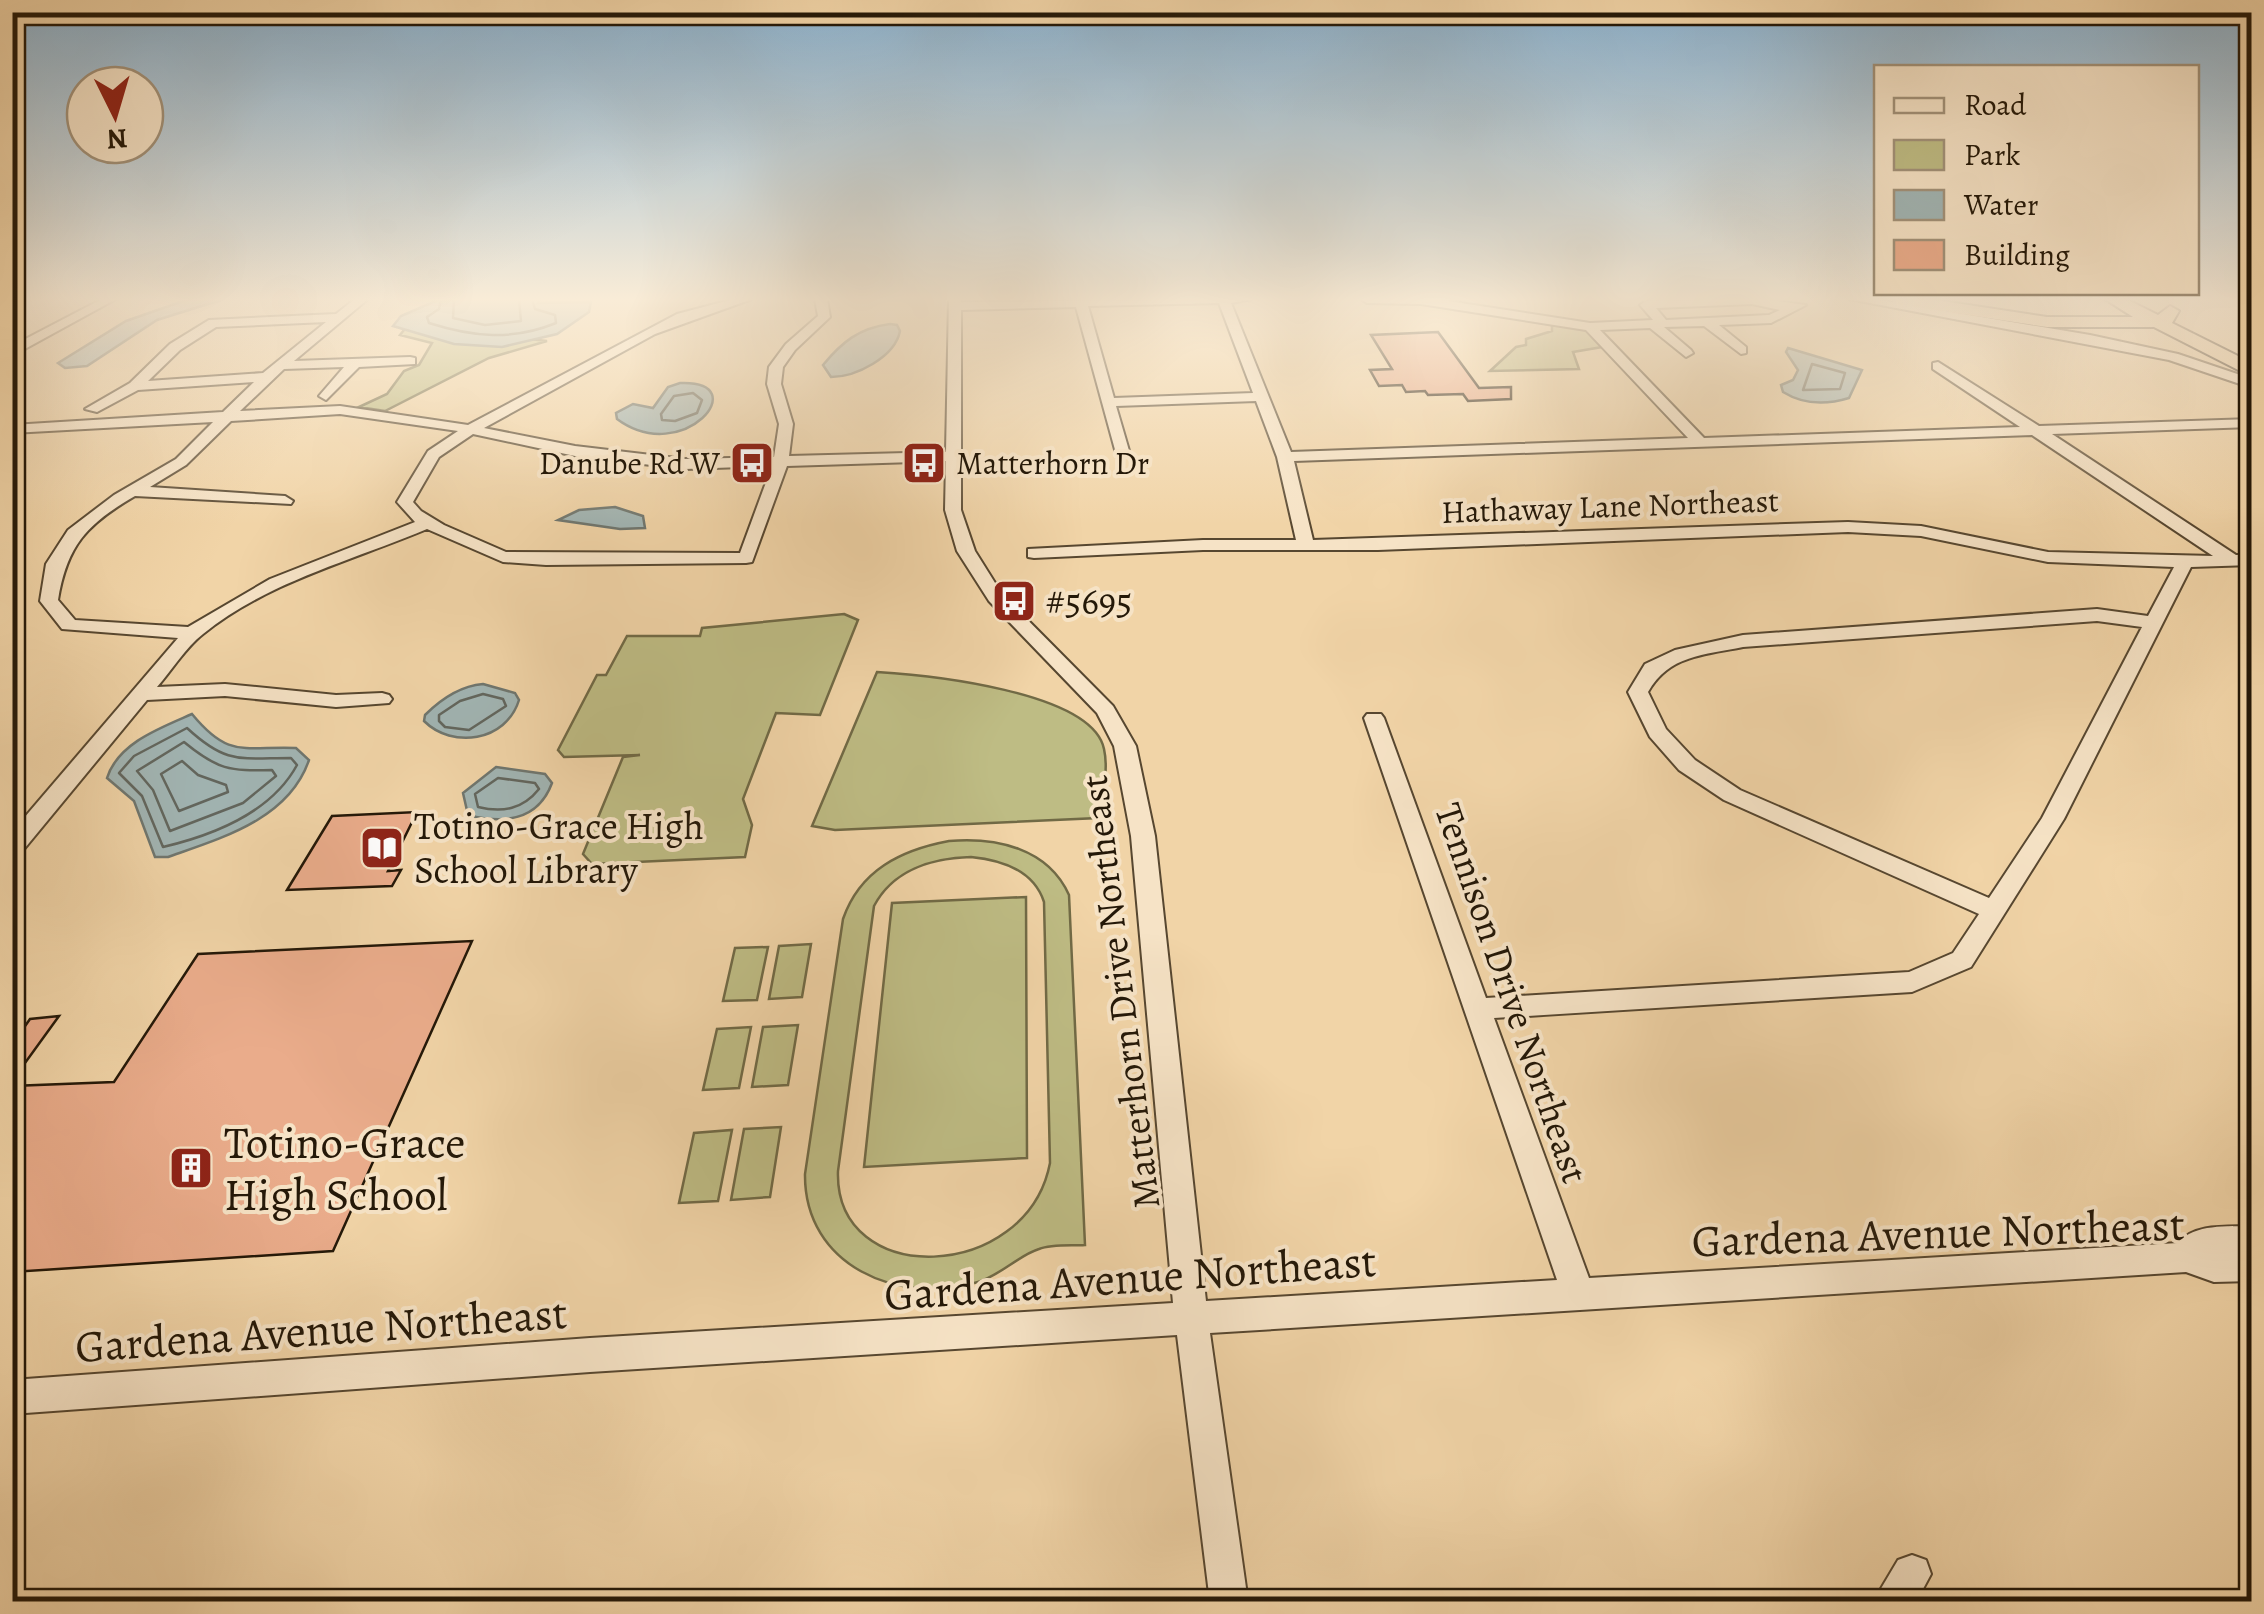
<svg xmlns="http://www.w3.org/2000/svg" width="2264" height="1614" font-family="Alegreya,serif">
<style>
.green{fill:#bebc84;stroke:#716a46;stroke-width:2.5;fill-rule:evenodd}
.water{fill:#a1b5b4;stroke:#6f766f;stroke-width:2.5}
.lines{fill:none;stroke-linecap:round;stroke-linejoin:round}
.shore{stroke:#62665e;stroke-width:2.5}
.building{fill:#eaac8b;stroke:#241808;stroke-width:2.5}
.minor-casing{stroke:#574730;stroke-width:4}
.highway-casing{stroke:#241808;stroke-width:4}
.minor{fill:#f6e3c6;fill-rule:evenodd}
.highway{fill:#f1d4a7;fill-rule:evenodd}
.labels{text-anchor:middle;stroke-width:8;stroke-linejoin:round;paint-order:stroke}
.far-poi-label{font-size:32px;fill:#241808;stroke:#f6e3c6;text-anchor:end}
.far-street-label{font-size:32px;fill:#241808;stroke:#f6e3c6}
.poi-label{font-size:38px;fill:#241808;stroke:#f6e3c6;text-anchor:start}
.street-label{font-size:38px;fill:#241808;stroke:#f6e3c6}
.near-poi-label{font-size:45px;fill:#241808;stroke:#f6e3c6;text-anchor:start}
.near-street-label{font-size:45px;fill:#241808;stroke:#f6e3c6}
</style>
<rect width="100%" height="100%" fill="#f1d4a7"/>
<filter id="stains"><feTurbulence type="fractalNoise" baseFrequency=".002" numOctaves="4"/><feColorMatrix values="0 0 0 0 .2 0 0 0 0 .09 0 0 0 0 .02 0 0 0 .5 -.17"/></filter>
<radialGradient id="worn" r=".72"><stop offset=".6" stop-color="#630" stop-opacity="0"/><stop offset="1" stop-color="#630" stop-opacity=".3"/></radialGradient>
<!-- green -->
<path class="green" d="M1552 318 1590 327 1602 347 1573 352 1579 369 1490 371 1516 347 1526 345V339L1552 331Z
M408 325 547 341 489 358 385 411 359 407 387 394 404 371 419 365 432 343 400 335Z
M844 614 858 620 820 715 776 713 743 799 752 825 745 857 592 864 583 854 623 757 640 755 564 757 558 750 597 675H606L627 636H700L702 628Z
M877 672C926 675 1092 691 1104 749 1109 771 1102 797 1098 818L835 830 812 826Z
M949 841C996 837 1048 848 1069 895L1085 1245C1072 1246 1052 1244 1039 1249 1019 1255 1001 1275 978 1282 899 1306 804 1266 805 1174L843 919C860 870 901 850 949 841ZM971 857C1002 860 1034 871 1044 902L1050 1163C1027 1283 834 1290 838 1171L874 906C893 870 932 858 971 857Z
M1026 897 1027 1158 864 1167 892 903Z
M811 944 802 997 769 999 779 946Z
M768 947 757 1000 723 1001 735 948Z
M798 1025 788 1085 752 1087 763 1027Z
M751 1027 739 1088 703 1090 717 1029Z
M781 1127 770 1197 731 1200 744 1129Z
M732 1130 718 1201 679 1203 694 1133Z"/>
<!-- water -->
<path class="water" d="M189 299H224L157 320 87 366 65 368 58 363 126 321Z
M440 299H540L538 303 591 302 589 312 557 334 502 347 454 344 393 326 401 316Z
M890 324 897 325 900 331C895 357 856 377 831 377L823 365C842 342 859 328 890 324Z
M1788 348 1862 370 1849 398C1826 405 1804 405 1783 392L1781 385 1793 380 1798 370 1786 352Z
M680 383C757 380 683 468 617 419L616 413 633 404 653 408 668 387Z
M615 507 643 516 645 528 620 529 558 520 579 510Z
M483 684 515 693 519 700C506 742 452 749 424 721L425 715C442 698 460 686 483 684Z
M192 714C229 759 243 746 296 748L309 760C289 819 222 838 168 857H155L134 801 107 778C118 743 160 728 192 714Z
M496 767 545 774 552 783C538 821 503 824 468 815L463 793Z"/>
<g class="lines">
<!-- shore -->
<path class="shore" d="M441 299 439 309 427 317 429 323C473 337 512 341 556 323L555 315 535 309 532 299
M454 299 453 318 485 325 521 321 519 299
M1812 364 1845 373 1840 389 1803 390Z
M693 393 702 400 697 413 675 421 662 420 661 414 674 396Z
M483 694 503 699 506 706 469 730 445 727 439 721V715L460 701Z
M187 728C227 765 240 758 291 758L297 765C271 813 214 835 163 847L142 796 119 773 134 756Z
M184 742C218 770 229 771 272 770L276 776 243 803 170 831 153 790 137 771Z
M182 761 198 775 226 785 228 792 179 811 161 774Z
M498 778 535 783 539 789C523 809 503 813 478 807L475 794Z"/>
</g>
<!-- building -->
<path class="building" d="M1438 332 1479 388 1511 387V399L1468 401 1463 394 1428 395 1425 391 1406 392 1402 385 1379 386 1370 370 1392 369 1371 335Z
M417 812 388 871 401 870 392 886 287 890 332 816Z
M472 941 333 1251 12 1272V1086L114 1082 198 954Z
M59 1016 12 1081V1029H23L30 1019Z"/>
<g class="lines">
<defs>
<path id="minor" d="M102 299H116L12 356V346Z
M355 299H368L294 361 410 357 415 358V364L359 367 326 400 319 396 344 367 284 369 240 411 340 406 468 425 677 314 734 299H752L655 334 484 428 575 446 685 459 774 457 779 424 767 384 769 367 786 344 818 316 815 299H827L830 317 795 350 783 367 781 384 793 424 789 456 946 452 949 299H961V302L1252 299 1231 303 1291 452 1688 438 1586 330 1421 304 1367 303 1361 299H1435L1590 323 1653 320 1640 305 1646 301 1762 299 1806 305 1771 323 1719 325 1746 347V353L1741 354 1704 326 1664 327 1691 350 1693 353 1686 357 1650 328 1600 330 1704 438 2020 427 1933 369V363L1938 362 2039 426 2252 419V427L2052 434 2236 555H2252V565L2191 567 2064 819 1971 967 1912 992 1494 1018 1589 1278 2178 1243C2195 1223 2227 1227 2252 1226V1281L2214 1282 2186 1272 1210 1333 1248 1602H1210L1177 1335 590 1372 12 1414V1380L590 1338 1173 1303 1131 836 1114 746 1097 713 989 601 957 551 945 510 946 461 787 466 752 562 746 563 546 565 503 562 427 529C351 561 267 582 203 634 185 648 172 670 157 687L225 684 336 695 382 693 389 695 392 699 389 703 336 707 225 696 147 700 20 854 12 856V832L178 638 62 629 40 601 46 564 68 530 114 495 176 459 213 422 12 433V425L223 412 254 382 138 390 97 412 85 409 130 383 170 344 209 320 336 314ZM1219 303 1253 393 1114 398 1088 306ZM1752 304 1780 310 1769 315 1666 320 1656 308ZM1076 307 1117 457 1130 454 1116 406 1256 401 1277 457 1296 540H1203L1028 549V557L1034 558 1203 550H1378L1848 532 1921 536 2048 562 2174 567 2148 616 2097 609 1743 635 1675 650 1645 664 1628 692 1650 737 1679 770 1724 800 1979 914 1953 953 1909 972 1486 998 1384 718 1381 714H1367L1364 718 1557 1280 1206 1301 1155 836 1136 746 1113 706 1002 594 975 551 961 510V310ZM326 322 263 373 148 381 180 350 216 327ZM340 414 458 431 428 451 397 502 415 522 270 579 188 627 75 620 58 600C67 545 87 524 135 496L291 504 293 501 285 496 150 487 186 465 231 421ZM473 434 575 456 685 469 772 466 740 553 506 552 444 525 421 511 413 502 439 457ZM2032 435 2213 556 2048 552 1921 526 1848 522 1313 540 1294 461ZM2097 621 2142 627 2042 818 1989 898 1740 790 1695 760 1666 729 1648 692C1669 655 1704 655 1743 647Z
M1849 299H1874L2090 335 2178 354 2252 379V388L2169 360Z
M1912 1555 1926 1560 1931 1574 1916 1602H1873L1898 1560Z"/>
<path id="highway" d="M1888 299H1929L2047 317H2133L2105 299H2126L2158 315 2170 306 2179 311 2172 323 2252 363V377L2154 327H2047L1897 304Z"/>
</defs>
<!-- minor casing -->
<use href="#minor" class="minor-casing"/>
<!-- highway casing -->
<use href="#highway" class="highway-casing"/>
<!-- minor -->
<use href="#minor" class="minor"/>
<!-- highway -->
<use href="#highway" class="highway"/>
</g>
<!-- sky -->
<linearGradient id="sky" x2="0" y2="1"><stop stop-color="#8bb4d3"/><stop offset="0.57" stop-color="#f9ecd7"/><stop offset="1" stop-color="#f9ecd7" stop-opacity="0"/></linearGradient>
<rect width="2264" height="525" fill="url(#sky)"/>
<!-- icons -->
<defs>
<symbol id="bus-square" viewBox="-11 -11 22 22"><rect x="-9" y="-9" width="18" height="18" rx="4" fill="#8f2418" stroke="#f6e3c6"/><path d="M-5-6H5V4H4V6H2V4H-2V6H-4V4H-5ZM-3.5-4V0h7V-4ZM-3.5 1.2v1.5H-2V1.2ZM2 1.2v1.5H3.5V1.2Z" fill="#fff"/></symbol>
<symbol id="library-square" viewBox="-11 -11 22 22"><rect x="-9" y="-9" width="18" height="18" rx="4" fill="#8f2418" stroke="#f6e3c6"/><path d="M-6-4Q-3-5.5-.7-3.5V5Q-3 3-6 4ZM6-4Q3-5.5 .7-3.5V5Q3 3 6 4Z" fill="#fff"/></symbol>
<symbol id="building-square" viewBox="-11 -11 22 22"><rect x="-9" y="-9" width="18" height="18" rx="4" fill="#8f2418" stroke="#f6e3c6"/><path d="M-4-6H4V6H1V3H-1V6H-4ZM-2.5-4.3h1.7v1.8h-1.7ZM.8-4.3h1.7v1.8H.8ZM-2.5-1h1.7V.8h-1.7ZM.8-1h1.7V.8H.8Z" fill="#fff"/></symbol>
</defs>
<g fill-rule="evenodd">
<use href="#bus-square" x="727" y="438" width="50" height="50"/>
<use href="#bus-square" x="899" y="438" width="50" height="50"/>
<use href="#bus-square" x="989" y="576" width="50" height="50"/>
<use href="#library-square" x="357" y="823" width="50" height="50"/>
<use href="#building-square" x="166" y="1143" width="50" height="50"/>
</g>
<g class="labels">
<!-- far-poi labels -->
<g class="far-poi-label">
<text x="720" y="474">Danube Rd W</text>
<text x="956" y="474" text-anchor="start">Matterhorn Dr</text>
</g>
<!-- far-street labels -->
<g class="far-street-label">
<text transform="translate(1610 506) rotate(-2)" y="11">Hathaway Lane Northeast</text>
</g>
<!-- poi labels -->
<g class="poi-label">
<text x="1046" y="614">#5695</text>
<text x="414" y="839">Totino-Grace High<tspan x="414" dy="44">School Library</tspan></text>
</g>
<!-- street labels -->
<g class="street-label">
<text transform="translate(1120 992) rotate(-97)" y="13">Matterhorn Drive Northeast</text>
<text transform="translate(1512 993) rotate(71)" y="13">Tennison Drive Northeast</text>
</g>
<!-- near-poi labels -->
<g class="near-poi-label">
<text x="224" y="1158">Totino-Grace<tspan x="224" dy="52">High School</tspan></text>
</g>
<!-- near-street labels -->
<g class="near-street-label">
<text transform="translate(1938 1232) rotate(-2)" y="16">Gardena Avenue Northeast</text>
<text transform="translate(1130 1277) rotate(-4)" y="16">Gardena Avenue Northeast</text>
<text transform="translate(321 1329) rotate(-4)" y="16">Gardena Avenue Northeast</text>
</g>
</g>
<!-- margin -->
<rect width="2264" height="1614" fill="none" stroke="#f1d4a7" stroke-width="50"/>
<rect x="15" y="15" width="2234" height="1584" fill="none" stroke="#241808" stroke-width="5"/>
<rect x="25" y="25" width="2214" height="1564" fill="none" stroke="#241808" stroke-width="2.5"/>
<!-- legend -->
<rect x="1874" y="65" width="325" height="230" fill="#f6e3c6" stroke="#a2927a" stroke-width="2.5"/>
<rect x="1894" y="98" width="50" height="15" fill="#f6e3c6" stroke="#a2927a" stroke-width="2.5"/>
<text x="1964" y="115" font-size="30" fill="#241808">Road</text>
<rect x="1894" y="140" width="50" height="30" fill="#bebc84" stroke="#a2927a" stroke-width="2.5"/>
<text x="1964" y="165" font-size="30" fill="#241808">Park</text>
<rect x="1894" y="190" width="50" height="30" fill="#a1b5b4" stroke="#a2927a" stroke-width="2.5"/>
<text x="1964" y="215" font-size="30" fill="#241808">Water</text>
<rect x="1894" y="240" width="50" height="30" fill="#eaac8b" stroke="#a2927a" stroke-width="2.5"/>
<text x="1964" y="265" font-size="30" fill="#241808">Building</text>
<!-- north arrow -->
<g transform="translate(115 115) rotate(175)"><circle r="48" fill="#f6e3c6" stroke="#a2927a" stroke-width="2.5"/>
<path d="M0-8L18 38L0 25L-18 38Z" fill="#8f2418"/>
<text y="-15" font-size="28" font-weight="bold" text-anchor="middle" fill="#241808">N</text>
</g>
<rect width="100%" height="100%" filter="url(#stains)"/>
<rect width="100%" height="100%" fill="url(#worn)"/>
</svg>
